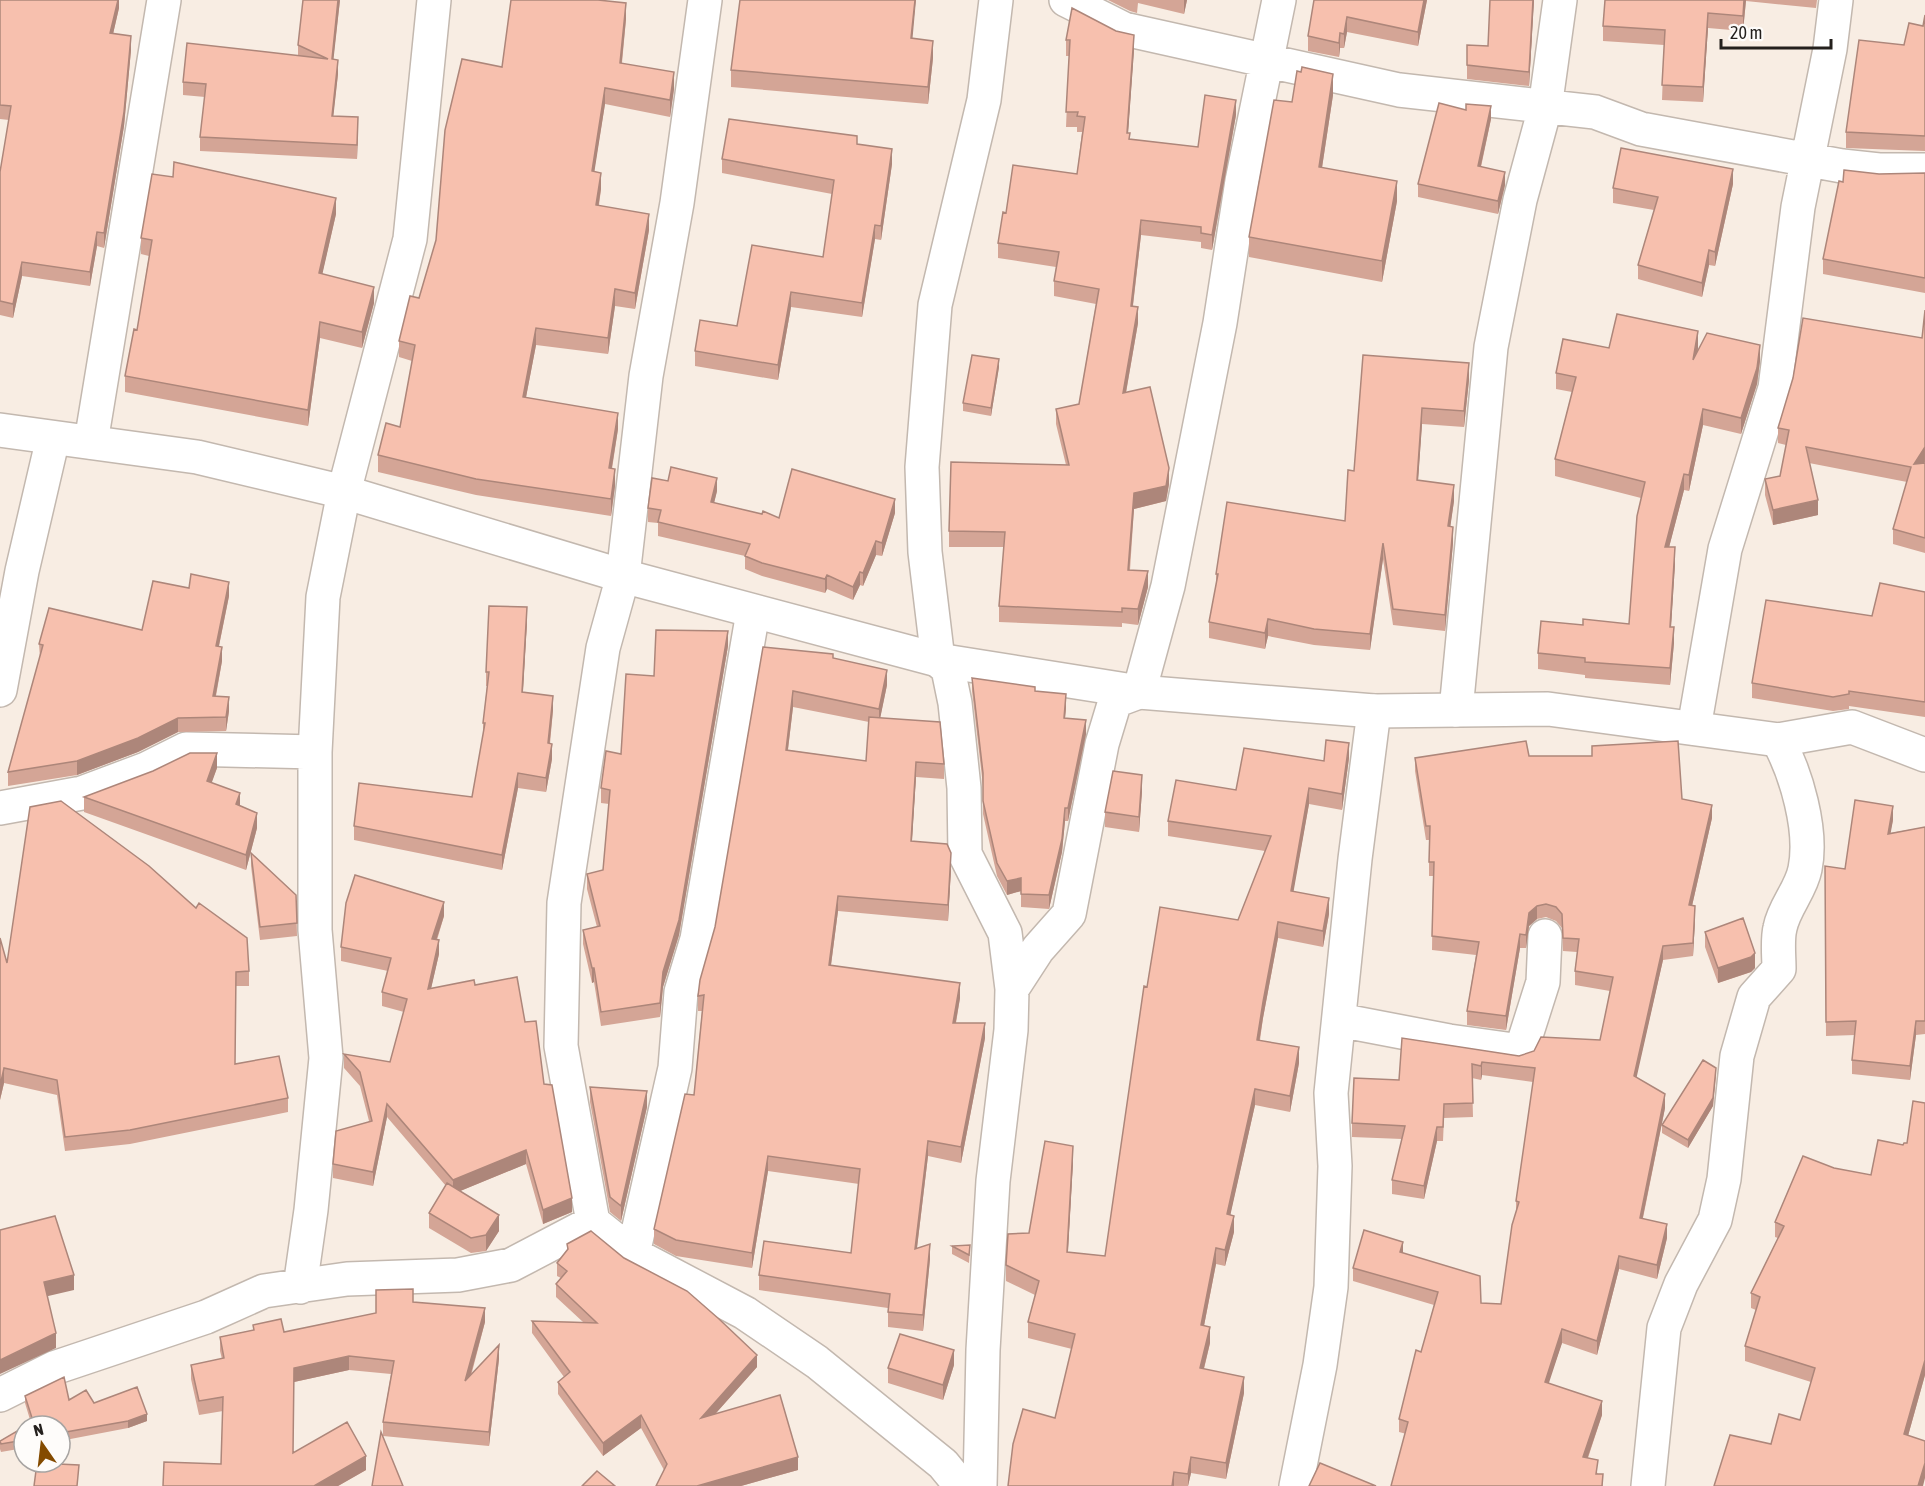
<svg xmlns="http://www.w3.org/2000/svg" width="1925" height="1486" font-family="'Asap Condensed',sans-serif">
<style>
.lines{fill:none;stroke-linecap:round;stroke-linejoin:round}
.street-casing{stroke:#c3b8af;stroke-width:36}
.secondary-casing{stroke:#c3b8af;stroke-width:36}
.street{stroke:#fff;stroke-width:33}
.secondary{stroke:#fff;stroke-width:33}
.wall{fill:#d4a596;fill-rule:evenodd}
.shaded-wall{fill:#ad867a}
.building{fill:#f7c0ae;stroke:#ad867a;stroke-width:1.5}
</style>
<rect width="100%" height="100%" fill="#f8ede3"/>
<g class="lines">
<defs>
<path id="street" d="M1066 0 1124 29 1399 90 1595 112 1641 129 1842 166 1879 170H1925
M91 442 164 0
M0 690 22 571 53 438
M1456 710 1491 347 1520 200 1545 108 1560 0
M1694 728 1725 549 1775 388 1798 207 1830 49 1836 0
M0 808 82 793 146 769 186 749 315 752
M1012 989 1038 949 1069 914 1102 744 1115 701 1139 692 1168 586 1220 323 1242 181 1279 0
M1339 1020 1449 1041 1521 1051 1543 982 1545 936
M593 1222 561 1046 564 903 603 648 623 576 646 376 677 203 705 0
M633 1254 675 1068 681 992 697 939 753 612
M300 1287 311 1210 326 1058 315 930V752L323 597 344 492 410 239 434 0
M0 1395 54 1368 206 1317 264 1291 347 1279 458 1275 511 1265 593 1222 633 1254 745 1313 817 1362 943 1464 961 1486
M980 1486 983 1350 993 1181 1011 1030 1012 989 1005 933 965 854 964 788 955 703 948 669 938 660 925 552 922 467 935 305 984 100 996 0
M1296 1486 1320 1365 1331 1287 1335 1166 1331 1093 1355 859 1374 711
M1648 1486 1664 1328 1681 1284 1715 1220 1724 1179 1737 1056 1754 997 1779 969C1779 956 1777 940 1780 928 1784 907 1801 890 1805 869 1813 830 1796 773 1778 740"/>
<path id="secondary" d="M0 430 197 457 344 492 623 576 938 660 1139 692 1374 711 1548 709 1778 740 1852 727 1925 755"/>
</defs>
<!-- street casing -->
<use href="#street" class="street-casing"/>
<!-- secondary casing -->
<use href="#secondary" class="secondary-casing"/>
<!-- street -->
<use href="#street" class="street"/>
<!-- secondary -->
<use href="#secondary" class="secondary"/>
</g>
<!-- wall -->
<path class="wall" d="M0 0H119V8L113 34 131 50 124 126 104 248 97 246 90 286 22 276 13 318 0 315V172L9 120 0 119Z
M340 0 333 60 338 74 333 116 358 130 357 159 200 151V137L205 97 183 95V82L298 56V45Z
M1108 0H1187L1184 14 1138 3 1137 13 1130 11Z
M1314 0H1427L1418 46 1347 32 1344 48H1340L1339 57 1308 51V36Z
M1534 0 1529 86 1467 79V45L1488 46Z
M1605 0H1817L1816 8 1746 1 1743 31 1708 28 1703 102 1662 100 1664 45 1603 41V26Z
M1925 15V151L1846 148V132L1904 45 1923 26Z
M626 19 622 63 674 89 670 117 605 104 594 171 601 189 599 205 649 230 635 309 615 306 608 354 536 345 526 397 618 429 612 469 615 486 611 516 476 495 378 472V455L400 427 412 361 399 357V341L419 298 502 67Z
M913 38 933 58 928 104 731 87V70Z
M1066 40 1134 50 1128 133 1130 139 1198 147 1236 115 1212 250 1201 248V242L1141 235 1133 306 1138 323 1126 393 1169 484 1166 501 1134 509 1130 570 1148 587 1138 625 1122 623V627L999 622V606L1004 547H949V531L1066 465 1056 424V409L1079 404 1096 304 1054 296V281L1056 267 998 258V243L1006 213 1077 174 1082 132H1077V127H1066L1069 56H1066Z
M1333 95 1322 168 1397 201 1382 282 1249 257V237L1292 102Z
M1466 110 1491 119 1481 167 1505 185 1498 214 1418 197V184Z
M857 144 892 164 881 240 875 239 862 317 791 307 778 380 695 366V351L737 326 823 257 832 194 722 173V159Z
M1925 173V293L1823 274V259L1843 182 1879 174Z
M1733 184 1715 266 1709 265 1702 297 1638 279V265L1654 210 1613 203V188Z
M336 214 322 274 374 303 362 348 320 338 308 426 125 392V376L137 330 149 256 141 254V238Z
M1925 310V462L1924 463H1925V553L1893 544V529L1907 482 1809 463 1818 515 1773 525 1765 495V479L1780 476 1786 445 1778 443V428L1922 338Z
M1609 348H1698V350L1760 361 1757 384 1741 434 1703 425 1689 491 1684 490 1669 547 1675 564 1671 627 1674 643 1670 685 1585 678V675L1538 669V653L1583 625 1629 624 1641 498 1555 476V459L1572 392 1556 389V373Z
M1363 355 1469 380 1464 427 1422 424 1418 480 1454 501 1450 527 1453 543 1445 631 1393 625 1383 559 1370 650 1314 645 1268 636 1265 649 1209 638V622L1216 587V574L1345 521 1354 471Z
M999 367 991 416 963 411V403Z
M717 491 714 503 779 518 895 513 882 556 876 555 863 586 860 585 853 600 827 589 825 593 762 576 745 569V556L658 536V523L648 522V508Z
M1925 592V717L1849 706V709L1833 711 1752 698V683L1872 616Z
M229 596 219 646 222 661 216 696 229 711 226 731 178 732 138 752 77 775 8 786V772L40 658 39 644 142 630Z
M527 622 523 692 553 710 550 744 552 759 546 792 518 788 502 870 354 840V826L472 797 483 737V723L487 686H486V672Z
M728 646 679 935 663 987 660 1017 601 1026 594 982 592 983 583 944V930L597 927 587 889V874L603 870 609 804 601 803V788L621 754 654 676Z
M763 647 833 658 887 685 880 718 944 764V779L916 777 912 841 951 869 948 921 838 911 831 965 960 998 956 1023 985 1038 961 1163 928 1156 917 1248 930 1259 923 1331 888 1327V1308L759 1290V1275L851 1253 859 1184 768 1171 752 1268 676 1256 654 1244V1229L694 1095 702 1011H698V996L715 927ZM793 707 869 722 866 761 788 750Z
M972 678 1035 691 1066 707 1065 718 1086 734 1068 821H1065L1062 852 1049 909 1021 907V891L1007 895 997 876 983 814V786L972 691Z
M1592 746 1682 799 1712 818 1692 906 1695 919 1693 956 1663 960 1636 1077 1665 1108 1643 1218 1667 1238 1657 1279 1619 1269 1597 1355 1562 1343 1548 1383 1602 1415 1588 1458 1598 1474 1603 1486 1399 1432V1419L1421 1352 1434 1305 1353 1281V1268L1403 1253 1481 1303 1501 1304 1516 1213V1201L1533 1082 1482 1075 1481 1080 1472 1078 1473 1117 1444 1118 1443 1141H1437L1424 1199 1392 1194V1180L1402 1139 1352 1137V1123L1399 1080 1402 1038 1519 1056 1600 1040 1610 991 1575 985V971L1577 952 1563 951 1562 928 1556 921 1546 917 1537 919 1529 926 1526 948H1520L1506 1030 1467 1025V1011L1476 955 1432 950 1433 876H1429V840H1426L1415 771V758L1592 756Z
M1349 758 1342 810 1309 804 1293 891 1329 914 1323 947 1278 938 1263 1018 1260 1040 1299 1063 1290 1112 1255 1105 1230 1215 1234 1232 1225 1266 1216 1264 1204 1326 1210 1343 1204 1369 1244 1393 1226 1479 1191 1473 1188 1486H1008L1055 1418 1072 1349 1028 1338V1322L1035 1295 1006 1281V1265L1029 1233 1073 1162 1068 1252 1105 1256 1147 987 1238 920 1265 851 1168 836V821L1236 790 1324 761Z
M217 768 211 783 240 806 257 828 246 870 84 812V797Z
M1142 791 1139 832 1105 827V812Z
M1893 820 1890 833 1925 827V1034L1916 1035 1910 1080 1852 1074V1060L1855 1035 1826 1036 1825 866 1845 869Z
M251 853 296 895 297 936 260 940 251 866Z
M444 916 437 940 439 954 431 988 475 985 525 1022 544 1084 572 1212 543 1224 526 1164 460 1191 499 1231 486 1251 471 1253 429 1228V1213L446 1186 387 1117 373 1186 333 1178V1164L369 1121 360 1086 344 1068V1054L390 1062 404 1012 382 1006V992L388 971 341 961V947Z
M1705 932 1755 968 1751 972 1718 983 1705 947Z
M7 963 249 971V986H236L235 1064 288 1098V1112L130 1144 65 1151 57 1095 4 1083 0 1100Z
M1716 1076 1713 1106 1688 1148 1662 1133V1125Z
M590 1087 647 1107 621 1221 610 1212 590 1102Z
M1803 1156 1925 1375 1908 1436 1771 1444 1800 1420 1811 1382 1745 1361V1346L1756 1310 1751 1308V1293L1778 1238 1775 1237V1222Z
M567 1244 757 1367 716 1413 798 1470 741 1486H656L664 1470 641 1428 603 1456 558 1394V1382L564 1377 532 1333V1321L583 1322 556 1297V1284L561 1278 557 1276V1263L567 1250Z
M970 1245 969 1263 952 1254V1246Z
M413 1302 485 1322 471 1376 499 1359 489 1446 383 1436V1422L391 1374 349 1370 294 1382 293 1453 366 1470 338 1486H163L221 1464 223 1411 199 1415 191 1379V1365L222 1359 220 1351V1337L253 1330V1325L284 1332 376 1313Z
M954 1365 943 1400 888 1383V1368Z
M25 1396 94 1403 147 1421 128 1428 60 1441V1426L31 1423 25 1403Z
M24 1427V1448L1 1452 0 1449V1441Z"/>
<!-- shaded-wall -->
<path class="shaded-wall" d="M118 0H119V8L110 47V33Z
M338 0H340L332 73V59Z
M915 0H916L911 55V38Z
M1184 0H1187L1184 14Z
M1424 0H1427L1418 46V32Z
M1533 0H1534L1529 86V72Z
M1744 0H1746L1743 31V16Z
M626 3V19L620 79V63Z
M1708 13V28L1703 102V87Z
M1347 17V32L1344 48V34Z
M1340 33V48L1339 57V43Z
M1134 35V50L1127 148V133Z
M131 36V50L124 126 104 248V233Z
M933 41V58L928 104V87Z
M338 60V74L332 129V116Z
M674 72V89L670 117V100Z
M1333 74V95L1319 187V167Z
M605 88V104L592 187V171Z
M1236 100V115L1212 250V235Z
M1491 106V119L1478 179V166Z
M358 117V130L357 159V145Z
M892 149V164L881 240V226Z
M1733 169V184L1715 266V252Z
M1505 172V185L1498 214V201Z
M601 173V189L596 221V205Z
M1397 181V201L1382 282V261Z
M336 198V214L319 289V273Z
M649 214V230L635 309V293Z
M1141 220V235L1131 321V306Z
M875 225V239L862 317V303Z
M97 232V246L90 286V272Z
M1709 250V265L1702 297V283Z
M22 262V276L13 318V304Z
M374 287V303L362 348V332Z
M615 289V306L608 354V338Z
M791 292V307L778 380V365Z
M1138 307V323L1123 409V393Z
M320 322V338L308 426V410Z
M536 328V345L523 413V397Z
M1698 331V348L1693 376V360Z
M1760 345V361L1757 384 1741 434V418Z
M999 359V367L991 416V408Z
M1469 363V380L1464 427V411Z
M1422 408V424L1417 496V480Z
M1703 409V425L1689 491V475Z
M618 413V429L609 485V468Z
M1925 447V462L1914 479V464Z
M1169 468V484L1166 501 1134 509 1128 585V570L1134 493Z
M615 469V486L611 516V499Z
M1684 474V490L1665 563V547Z
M717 478V491L711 515V502Z
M1454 485V501L1448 543V526Z
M895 499V513L882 556V543Z
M1818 500V515L1773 525V510Z
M1453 527V543L1445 631V615Z
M876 541V555L863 586V573Z
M1383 543V559L1370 650V634Z
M1675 547V564L1670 643V627Z
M1148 571V587L1138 625V609Z
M860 572V585L853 600V587Z
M827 575V589L825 593V579Z
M229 582V596L216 660V646Z
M527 607V622L522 707V692Z
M1268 619V636L1265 649V633Z
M1674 627V643L1670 685V668Z
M728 631V646L679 935 663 987 660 1017V1003L663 972Z
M222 647V661L213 710V696Z
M887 670V685L879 724V709Z
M793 691V707L786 765V750Z
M1066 694V707L1064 731V718Z
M553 696V710L548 758V743Z
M229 697V711L226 731V717Z
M178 718V732L138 752 77 775V761Z
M1086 720V734L1068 821V808Z
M1349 743V758L1342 810V794Z
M552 744V759L546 792V778Z
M217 753V768L207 796V781Z
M916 762V777L911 856V841Z
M518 773V788L502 870V855Z
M1142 775V791L1139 832V817Z
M1309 788V804L1291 906V891Z
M240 793V808L236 804Z
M1712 805V818L1689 919V905Z
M1893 806V820L1888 848V834Z
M1065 808V821L1062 852 1049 909V895Z
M257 813V828L246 870V855Z
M951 853V869L948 921V905Z
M1021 878V891L1007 895V881Z
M838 896V911L829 980V965Z
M1329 898V914L1323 947V931Z
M444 902V916L432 953V939Z
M1537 906V919L1529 926 1526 948V935L1529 913Z
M1695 906V919L1693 956V943Z
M1278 922V938L1263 1018 1257 1055V1040L1263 1002Z
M1520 934V948L1506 1030V1016Z
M439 940V954L428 1002V989Z
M1663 946V960L1634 1089V1076Z
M1755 953V968L1751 972 1718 983V968Z
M592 968H594V982L592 983Z
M960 983V998L953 1038V1023Z
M1916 1021V1035L1910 1080V1066Z
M985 1023V1038L961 1163V1147Z
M1299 1047V1063L1290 1112V1096Z
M1482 1062V1075L1481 1080V1066Z
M4 1068V1083L0 1100V1086Z
M1716 1068 1713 1106 1688 1148V1140Z
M1255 1089V1105L1227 1230V1214Z
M647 1091V1107L621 1221V1206Z
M1665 1094V1108L1640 1231V1218Z
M387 1104V1117L373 1186V1172Z
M1437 1127V1141L1424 1199V1186Z
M928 1141V1156L915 1264V1249Z
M1073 1146V1162L1067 1268V1252Z
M526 1150V1164L453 1194V1180Z
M768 1156V1171L752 1268V1253Z
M572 1198V1212L543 1224V1210Z
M499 1215V1231L486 1251V1235Z
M1234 1216V1232L1225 1266V1250Z
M1667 1224V1238L1657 1279V1265Z
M1403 1242V1255L1400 1252Z
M930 1244V1259L923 1331V1315Z
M1216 1248V1264L1201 1341V1325Z
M1619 1256V1269L1597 1355V1341Z
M74 1275V1290L44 1297V1282Z
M485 1308V1322L465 1395V1381Z
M1210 1327V1343L1200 1384V1368Z
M1562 1329V1343L1545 1395V1382Z
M56 1333V1348L0 1374V1360Z
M499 1345V1359L489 1446V1432Z
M954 1350V1365L943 1400V1385Z
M757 1355V1367L701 1430V1418Z
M349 1356V1370L294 1382V1368Z
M1925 1360V1375L1904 1450V1434Z
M1244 1377V1393L1226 1479V1463Z
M1602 1401V1415L1583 1471V1457Z
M147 1414V1421L128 1428V1421Z
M641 1415V1428L603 1456V1443Z
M366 1456V1470L338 1486H314Z
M798 1457V1470L741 1486H697Z
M1191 1457V1473L1188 1486V1474Z
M1925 1463V1478L1923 1486H1918Z
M1174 1472V1486H1172Z"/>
<!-- building -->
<path class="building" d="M0 0H118L110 33 131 36 124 112 104 233 97 232 90 272 22 262 13 304 0 301V172L11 106 0 105Z
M303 0H338L332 59 338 60 332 116 358 117 357 145 200 137 206 84 183 82 187 43 328 59 298 45Z
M511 0H598L626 3 620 63 674 72 670 100 605 88 592 171 601 173 596 205 649 214 635 293 615 289 608 338 536 328 523 397 618 413 609 468 615 469 611 499 476 479 378 455 386 423 400 427 415 345 399 341 410 296 419 298 436 240 445 130 462 59 502 67Z
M740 0H915L911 38 933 41 928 87 731 70Z
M1314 0H1424L1418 32 1347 17 1344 34 1340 33 1339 43 1308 36Z
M1490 0H1533L1529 72 1467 65V45L1488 46Z
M1605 0H1744L1743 16 1708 13 1703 87 1662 85 1665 30 1603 26Z
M1072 8 1116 31 1134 35 1127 133H1130L1129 139 1198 147 1205 95 1236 100 1212 235 1201 233V227L1141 220 1131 306 1138 307 1123 393 1150 387 1169 468 1166 486 1134 493 1128 570 1148 571 1138 609 1122 608V612L999 606 1005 532 949 531 951 462 1069 465 1056 409 1079 404 1099 289 1054 281 1059 252 998 243 1003 212 1006 213 1013 165 1077 174 1085 117 1077 116 1078 112H1066L1070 40H1066Z
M1925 15V136L1846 132 1859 40 1904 45 1909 23 1923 26Z
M1302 67 1333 74 1319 167 1397 181 1382 261 1249 237 1274 100 1292 102 1297 71 1301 72Z
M1439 103 1466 110V104L1491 106 1478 166 1505 172 1498 201 1418 184Z
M729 119 857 136V144L892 149 881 226 875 225 862 303 791 292 778 365 695 351 700 320 737 326 752 245 823 257 834 180 722 159Z
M1621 148 1733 169 1715 252 1709 250 1702 283 1638 265 1658 197 1613 188Z
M174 162 336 198 319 273 374 287 362 332 320 322 308 410 125 376 134 329 137 330 152 240 141 238 152 174 173 177Z
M1844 170 1879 174 1925 173V278L1823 259 1839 181 1843 182Z
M1925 310V447L1914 464 1925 463V538L1893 529 1911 467 1806 447 1818 500 1773 510 1765 479 1780 476 1789 430 1778 428 1793 378 1803 318 1922 338Z
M1617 314 1698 331 1693 360 1707 333 1760 345 1757 368 1741 418 1703 409 1689 475 1684 474 1665 547H1675L1670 627H1674L1670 668 1585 662V658L1538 653 1541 621 1583 625V619L1629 624 1637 516 1645 482 1555 459 1576 377 1556 373 1563 339 1609 348Z
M972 355 999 359 991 408 963 403Z
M1363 355 1469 363 1464 411 1422 408 1417 480 1454 485 1448 526 1453 527 1445 615 1393 609 1383 543 1370 634 1314 629 1268 619 1265 633 1209 622 1218 574H1216L1227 502 1345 521 1348 470 1354 471Z
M671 467 717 478 711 502 762 514 763 511 779 518 792 469 895 499 882 543 876 541 863 573 860 572 853 587 827 575 825 579 762 563 745 556 750 544 658 522 661 510 648 508 652 478 668 481Z
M191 574 229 582 216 646 222 647 213 696 229 697 226 717 178 718 138 738 77 761 8 772 43 645 39 644 49 608 142 630 153 581 189 588Z
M1880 583 1925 592V702L1849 691V694L1833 697 1752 683 1766 600 1872 616Z
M489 606 527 607 522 692 553 696 548 743 552 744 546 778 518 773 502 855 354 826 359 783 472 797 485 723H483L489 672H486Z
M656 630 728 631 679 920 663 972 660 1003 601 1012 594 968H592L583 930 600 926 587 874 603 870 610 790 601 788 606 751 621 754 626 674 654 676Z
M763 647 833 654V658L887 670 879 709 793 691 786 750 866 761 869 717 940 722 944 764 916 762 911 841 947 844 951 853 948 905 838 896 829 965 960 983 953 1023H985L961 1147 928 1141 915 1249 930 1244 923 1315 888 1312 890 1294 759 1275 764 1241 851 1253 860 1169 768 1156 752 1253 676 1240 654 1229 685 1094 694 1095 704 995 698 996 700 980 715 927Z
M972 678 1035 687V691L1066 694 1064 718 1086 720 1068 808H1065L1062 839 1049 895 1021 894V878L1007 881 997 863 983 801V773Z
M1326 740 1349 743 1342 794 1309 788 1291 891 1329 898 1323 931 1278 922 1263 1002 1257 1040 1299 1047 1290 1096 1255 1089 1227 1214 1234 1216 1225 1250 1216 1248 1201 1325 1210 1327 1200 1368 1244 1377 1226 1463 1191 1457 1188 1474 1174 1472 1172 1486H1008L1013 1444 1023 1409 1055 1418 1075 1334 1028 1322 1039 1281 1006 1265 1008 1234 1029 1233 1045 1141 1073 1146 1067 1252 1105 1256 1144 986 1147 987 1160 907 1238 920 1271 836 1168 821 1176 780 1236 790 1244 748 1324 761Z
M1526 741 1529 756H1592V746L1678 741 1682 799 1712 805 1689 905 1695 906 1693 943 1663 946 1634 1076 1665 1094 1640 1218 1667 1224 1657 1265 1619 1256 1597 1341 1562 1329 1545 1382 1602 1401 1583 1457 1598 1460 1596 1474H1603L1602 1486H1391L1408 1422 1399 1419 1416 1350 1421 1352 1438 1292 1353 1268 1364 1230 1403 1242 1400 1252 1480 1276 1481 1303 1501 1304 1512 1225 1519 1202 1516 1201 1535 1068 1482 1062 1481 1066 1472 1064 1473 1103 1444 1104 1443 1127H1437L1424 1186 1392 1180 1405 1126 1352 1123 1354 1078 1399 1080 1402 1038 1519 1056 1534 1051 1541 1037 1600 1040 1613 977 1575 971 1579 939 1563 938 1562 914 1556 907 1546 904 1537 906 1529 913 1526 935 1520 934 1506 1016 1467 1011 1479 942 1432 936 1434 862H1429L1430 826H1426L1415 758Z
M190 753H217L207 781 240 793 236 804 257 813 246 855 84 797 153 771Z
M1113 771 1142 775 1139 817 1105 812Z
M1855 800 1893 806 1888 834 1925 827V1021H1916L1910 1066 1852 1060 1856 1021 1826 1022 1825 866 1845 869Z
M61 801 149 866 196 908 199 903 247 938 249 971 236 972 235 1064 279 1056 288 1098 130 1130 65 1137 57 1080 4 1068 0 1086V938L7 963 30 807Z
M251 853 296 895 297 923 260 927Z
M355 875 444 902 432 939 439 940 428 989 474 980 475 985 517 977 525 1022 536 1021 544 1084 552 1085 572 1198 543 1210 526 1150 453 1180 387 1104 373 1172 333 1164 336 1131 372 1121 360 1072 344 1054 390 1062 407 999 382 992 391 958 341 947 346 903Z
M1743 918 1755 953 1751 957 1718 968 1705 932Z
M1703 1060 1716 1068 1713 1098 1688 1140 1662 1125Z
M590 1087 647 1091 621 1206 610 1197Z
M1913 1101 1925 1103V1360L1904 1434 1925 1441V1463L1918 1486H1714L1730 1435 1771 1444 1779 1414 1800 1420 1815 1368 1745 1346 1760 1297 1751 1293 1784 1226 1775 1222 1803 1156 1834 1168 1871 1175 1878 1140 1903 1145 1904 1143H1907Z
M447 1183 499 1215 486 1235 471 1238 429 1213Z
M55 1216 74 1275 44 1282 56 1333 0 1360V1230Z
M591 1231 624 1258 687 1291 719 1319 757 1355 701 1418 780 1395 798 1457 697 1486H656L667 1464 641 1415 603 1443 558 1382 570 1372 532 1321 597 1323 556 1284 567 1271 557 1263 568 1249 567 1244Z
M970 1245 969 1255 952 1246Z
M413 1289V1302L485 1308 465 1381 499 1345 489 1432 383 1422 394 1361 349 1356 294 1368 293 1453 347 1422 366 1456 314 1486H163L164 1462 221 1464 223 1397 199 1401 191 1365 224 1358 220 1337 254 1330 253 1325 281 1319 284 1332 376 1313V1290Z
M900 1334 954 1350 943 1385 888 1368Z
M64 1377 69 1400 86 1390 94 1403 137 1387 147 1414 128 1421 60 1433V1426H25L33 1421 25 1396Z
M24 1427V1440L1 1444 0 1441Z
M381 1432 403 1486H372Z
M37 1463 79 1465 77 1486H34Z
M1320 1463 1376 1486H1309Z
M597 1471 615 1486H582Z"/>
<!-- north arrow -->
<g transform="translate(42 1444) rotate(346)"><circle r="28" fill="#fefcfa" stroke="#a7a4a2" stroke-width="1.5"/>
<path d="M0-4.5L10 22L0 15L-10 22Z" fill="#844b00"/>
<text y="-9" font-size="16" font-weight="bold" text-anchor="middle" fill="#24201d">N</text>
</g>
<!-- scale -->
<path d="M1721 39v9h110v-9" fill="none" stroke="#24201d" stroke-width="3"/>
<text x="1730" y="39" font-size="18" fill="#24201d" stroke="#fefcfa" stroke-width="4.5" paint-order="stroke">20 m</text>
</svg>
